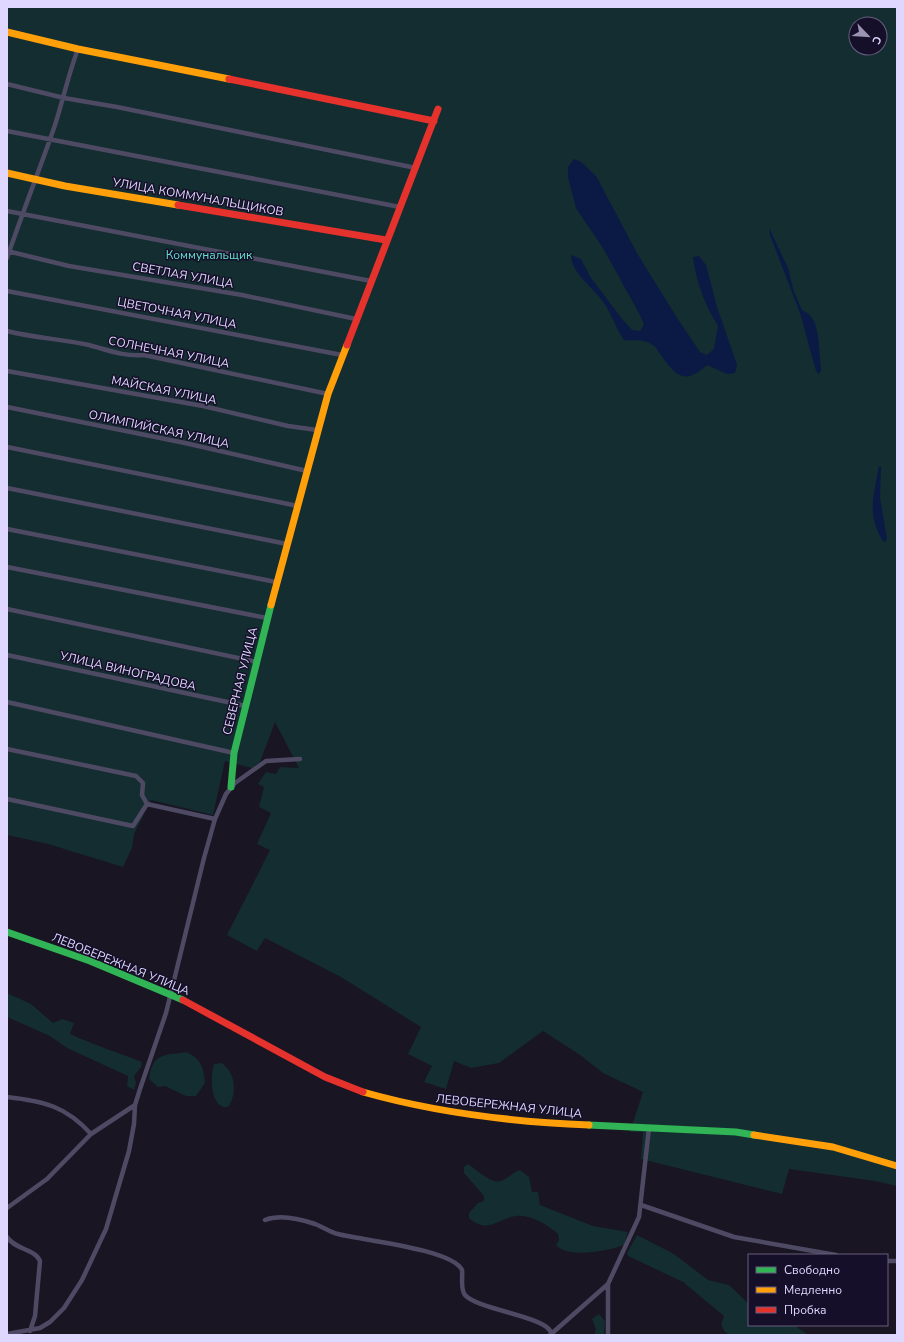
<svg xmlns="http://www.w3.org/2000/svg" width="904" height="1342" font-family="'Nunito Sans',sans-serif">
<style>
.green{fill:#132d31;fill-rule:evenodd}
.water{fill:#0a1a45}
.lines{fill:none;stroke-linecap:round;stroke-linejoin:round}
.street{stroke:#4e4a64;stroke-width:4.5}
.fast{stroke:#30b455;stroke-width:7}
.slow{stroke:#ff9f0a;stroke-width:7}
.jam{stroke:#e5322d;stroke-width:7}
.labels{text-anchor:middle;stroke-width:3;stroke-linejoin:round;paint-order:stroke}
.street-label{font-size:12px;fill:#dfd7ff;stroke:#160f29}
.park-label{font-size:12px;fill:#60e3cc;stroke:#160f29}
</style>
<rect width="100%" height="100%" fill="#191523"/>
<!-- green -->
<path class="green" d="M7 7H897V1186L875 1181 789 1169 782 1194 641 1159 643 1132H630L643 1092 603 1073 580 1055 543 1031 499 1063 471 1068 454 1061 446 1089 424 1082 432 1066 408 1054 421 1027 341 977 265 938 257 951 227 935 270 850 257 844 271 813 259 807 264 787 258 784 266 772 276 774 280 767 299 768 275 722 260 762 252 768 225 761 213 815 151 800 134 834 132 848 123 867 48 844 7 835ZM856 24H880V48H856Z
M7 993 31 1004 53 1023 62 1019 74 1023 70 1034C94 1045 117 1052 142 1062L141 1067 134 1076 136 1083 134 1090 127 1086 128 1076 67 1048 50 1036 7 1017Z
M186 1052C202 1059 203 1067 205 1083L196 1096H186L165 1086 158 1087 149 1079C153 1052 163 1056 186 1052Z
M221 1063C235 1070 238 1094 228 1107 210 1109 210 1076 214 1064Z
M468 1164C477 1170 491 1184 501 1181 508 1179 513 1172 520 1170L529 1177 532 1192H538L540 1205 593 1226 628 1232 624 1245C607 1251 569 1259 556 1245L559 1240 558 1234C548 1225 530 1214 516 1216 499 1218 488 1235 469 1218V1213L478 1203 484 1201V1196L464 1173V1167Z
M637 1235 674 1254 708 1280 729 1285 749 1304V1325H794L808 1335H730L725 1332 721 1325 724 1316 683 1282 628 1256 627 1253Z
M599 1314 605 1321 604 1335H594L596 1329 592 1319Z"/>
<!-- water -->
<path class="water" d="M574 159 581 162 596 176 638 255 679 321 700 352 707 355 714 349 718 326C705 305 696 282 693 257L699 256 706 265 717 307 737 365 735 373 727 374 707 365C687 383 678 379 663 358 660 354 657 348 653 345 644 338 634 341 624 340 616 329 613 317 606 306 597 290 571 274 571 255L581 259 591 278 622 319 632 330 640 331 644 325 640 315 603 248 576 208 568 177V167Z
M769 228 788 268 794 292 802 310 810 315 815 323 818 336 821 370 819 374 816 371 800 313 770 235Z
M879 466 881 467 880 498 887 539 885 542 883 541C866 513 874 496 879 466Z"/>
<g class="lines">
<!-- street -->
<path class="street" d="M7 84 64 98 117 107 416 168
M7 131 400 207
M7 211 371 281
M7 251 69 266 242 295 356 319
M7 258C22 214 39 171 54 128 63 101 68 75 78 49
M7 291 342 355
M7 331C34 338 62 339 89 345 108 350 124 357 144 355L328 394
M7 371 203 406 288 426 317 430
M7 407 185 443 307 471
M7 447 298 506
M7 488 287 544
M7 529 276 582
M7 567 267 618
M7 609 257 662
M7 655 246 706
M7 702 234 753
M7 749 136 776 143 783 142 795 147 804 215 819
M7 799 133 826 147 804
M7 1097C43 1101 66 1106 91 1134
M641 1205 734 1237 836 1255
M7 1208 47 1179 91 1134 135 1105
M265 1220C280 1214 300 1219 315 1224 323 1227 330 1232 338 1234 361 1240 452 1249 462 1270 463 1277 460 1289 465 1295 478 1310 551 1317 551 1334
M7 1237C14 1249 35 1249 40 1261L35 1316 30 1331
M887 1261H897
M7 1334 40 1328 50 1322 64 1308 82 1280 106 1229 129 1151 134 1124 135 1105 140 1089 166 1013 204 858 215 819 226 794 235 783 266 761 300 759
M550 1335 608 1284
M608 1335V1284L639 1217 649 1128"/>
<!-- fast -->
<path class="fast" d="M231 787 234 753 271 605
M7 932 90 961 183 1000
M589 1125 736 1132 754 1135"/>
<!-- slow -->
<path class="slow" d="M7 32 78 49 229 79
M7 173 65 186 178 205
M271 605 328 394 347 345
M363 1092C437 1113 513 1122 589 1125
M754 1135 833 1147 897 1166"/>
<!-- jam -->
<path class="jam" d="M229 79 434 121
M178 205 386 240
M347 345 438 109
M183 1000 325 1077 363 1092"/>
</g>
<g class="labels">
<!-- street labels -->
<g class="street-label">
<text transform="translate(198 197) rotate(10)" y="4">УЛИЦА КОММУНАЛЬЩИКОВ</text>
<text transform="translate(183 275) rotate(10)" y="4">СВЕТЛАЯ УЛИЦА</text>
<text transform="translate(177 313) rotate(11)" y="4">ЦВЕТОЧНАЯ УЛИЦА</text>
<text transform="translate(169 352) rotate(11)" y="4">СОЛНЕЧНАЯ УЛИЦА</text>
<text transform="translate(164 390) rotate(11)" y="4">МАЙСКАЯ УЛИЦА</text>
<text transform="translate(159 429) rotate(12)" y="4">ОЛИМПИЙСКАЯ УЛИЦА</text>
<text transform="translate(128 671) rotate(13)" y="4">УЛИЦА ВИНОГРАДОВА</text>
<text transform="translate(240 681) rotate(-76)" y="4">СЕВЕРНАЯ УЛИЦА</text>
<text transform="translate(121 964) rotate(22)" y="4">ЛЕВОБЕРЕЖНАЯ УЛИЦА</text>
<text transform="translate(509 1106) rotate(6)" y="4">ЛЕВОБЕРЕЖНАЯ УЛИЦА</text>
</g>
<!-- park labels -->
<g class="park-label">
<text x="209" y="259">Коммунальщик</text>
</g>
</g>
<!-- border -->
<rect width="904" height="1342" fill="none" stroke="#dfd7ff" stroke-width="16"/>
<!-- legend -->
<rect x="748" y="1254" width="140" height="72" fill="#160f29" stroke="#665f7f"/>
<rect x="756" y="1267" width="20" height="6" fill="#30b455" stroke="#665f7f"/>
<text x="784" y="1274" font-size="12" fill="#dfd7ff">Свободно</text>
<rect x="756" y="1287" width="20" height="6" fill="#ff9f0a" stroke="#665f7f"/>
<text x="784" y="1294" font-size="12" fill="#dfd7ff">Медленно</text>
<rect x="756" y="1307" width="20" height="6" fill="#e5322d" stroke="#665f7f"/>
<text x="784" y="1314" font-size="12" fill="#dfd7ff">Пробка</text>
<!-- north arrow -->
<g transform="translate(868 36) rotate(115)"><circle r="19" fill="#160f29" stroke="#665f7f"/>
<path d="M0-3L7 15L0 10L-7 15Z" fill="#9a93b2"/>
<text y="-6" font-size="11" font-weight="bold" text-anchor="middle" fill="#dfd7ff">С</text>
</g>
</svg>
